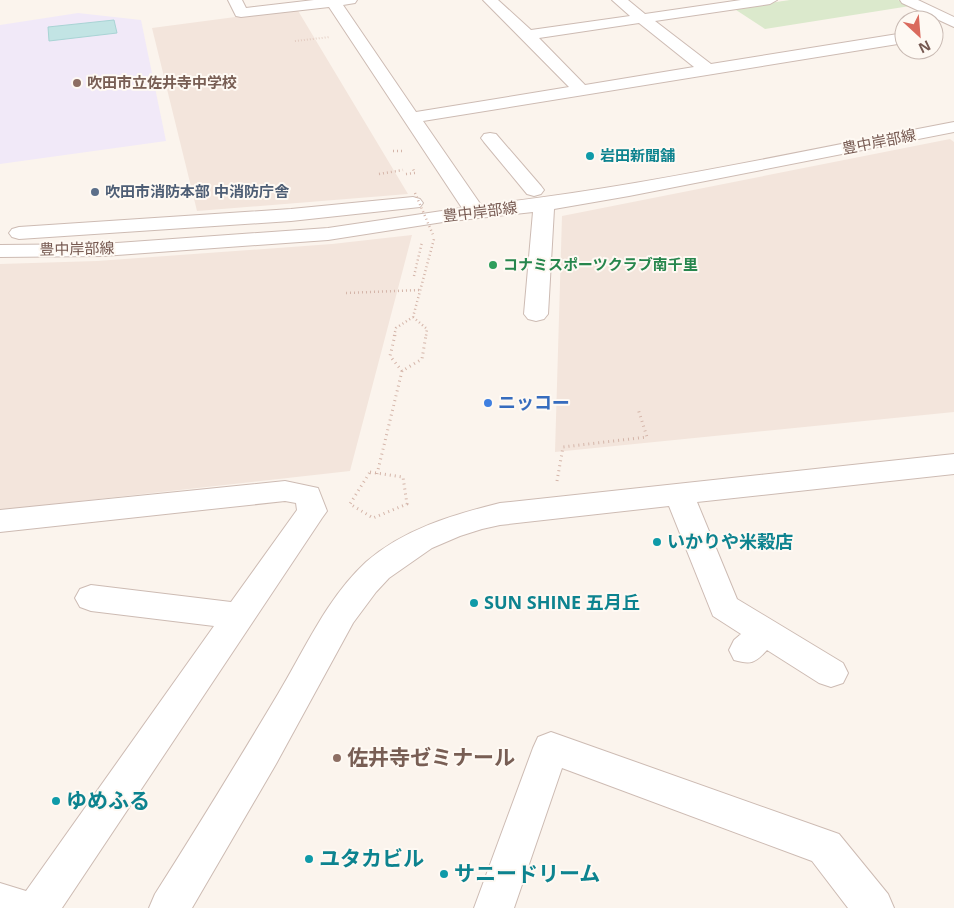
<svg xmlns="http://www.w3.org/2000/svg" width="954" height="908" font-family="'Open Sans','Noto Sans JP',sans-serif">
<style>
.residential{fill:#f3e5dc}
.education{fill:#f1e9f8}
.green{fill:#dbe9cc}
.water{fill:#c2e4e4;stroke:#a9d4d5}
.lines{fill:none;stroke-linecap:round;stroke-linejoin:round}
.minor-casing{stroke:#cdbbb3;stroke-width:2}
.path-far2{stroke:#d4b5a9;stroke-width:2;stroke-dasharray:0.5 2.5;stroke-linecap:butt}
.path-far1{stroke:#d4b5a9;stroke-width:2.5;stroke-dasharray:1 3;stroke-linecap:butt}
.path{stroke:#d4b5a9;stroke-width:3;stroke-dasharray:1 4;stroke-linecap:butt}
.minor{fill:#fff;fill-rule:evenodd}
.path-bridge{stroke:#d4b5a9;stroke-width:2.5;stroke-dasharray:1 3;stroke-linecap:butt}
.education-dot{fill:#8d6e63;stroke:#fef9f3;stroke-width:2}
.culture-dot{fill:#0f9aa8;stroke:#fef9f3;stroke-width:2}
.service-dot{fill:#5c6f8a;stroke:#fef9f3;stroke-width:2}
.leisure-dot{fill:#2e9e5b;stroke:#fef9f3;stroke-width:2}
.shop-dot{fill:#3f7fe0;stroke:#fef9f3;stroke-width:2}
.labels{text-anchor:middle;stroke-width:4;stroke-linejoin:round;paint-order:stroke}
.far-education-label{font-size:15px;font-weight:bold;fill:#785e54;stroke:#fef9f3;text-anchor:start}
.far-street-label{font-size:15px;fill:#765951;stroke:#fef9f3}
.far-culture-label{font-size:15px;font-weight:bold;fill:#0d838f;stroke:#fef9f3;text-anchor:start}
.far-service-label{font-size:15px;font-weight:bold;fill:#4e5e75;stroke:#fef9f3;text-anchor:start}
.far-leisure-label{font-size:15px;font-weight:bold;fill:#27864d;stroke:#fef9f3;text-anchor:start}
.shop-label{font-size:18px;font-weight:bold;fill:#366cbe;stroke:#fef9f3;text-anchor:start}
.culture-label{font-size:18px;font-weight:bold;fill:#0d838f;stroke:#fef9f3;text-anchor:start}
.near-education-label{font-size:21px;font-weight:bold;fill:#785e54;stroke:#fef9f3;text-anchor:start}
.near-culture-label{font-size:21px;font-weight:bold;fill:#0d838f;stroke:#fef9f3;text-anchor:start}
</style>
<rect width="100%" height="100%" fill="#fbf4ed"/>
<!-- residential -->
<path class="residential" d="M297 9 408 194 197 211 152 28Z
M950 139 954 142V412L555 452 562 216Z
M412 235 350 471 0 510V264L97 261 332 244Z"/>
<!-- education -->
<path class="education" d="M78 13 141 20 166 141 0 164V25Z"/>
<!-- green -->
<path class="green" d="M790 0H898L910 6 765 29 733 8Z"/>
<!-- water -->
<path class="water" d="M114 20 117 33 49 41 48 27Z"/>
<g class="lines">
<defs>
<path id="minor" d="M228 0H242L246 8 314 0H357L355 3 343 5 416 112 569 87 483 0H498L531 30 630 16 612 0H628L645 14 741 0H777L770 4 655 21 711 64 904 33V43L423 121 481 205C640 187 797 152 954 122V132L629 196 554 209 548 314 544 319 536 321 528 319 524 314 533 212 443 222 328 240 103 256 0 257V245L103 244 328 228 462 208 329 7 241 17 236 16ZM639 23 694 67 585 85 539 38Z
M900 0H918L954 17V27L902 3Z
M490 133 496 134 541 186 544 190 541 194 534 196 527 194 484 142 481 138 484 134Z
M413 197 420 199 423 203 420 207 291 221 19 239 12 237 9 233 12 229 19 227 291 209Z
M954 454V474L697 502 737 599 843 663 848 673 843 683 831 687 819 683 767 650C755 663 751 665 734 660L729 650 734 640 741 634 713 616 669 506 500 525 482 529 460 536 432 548 389 578 376 592 353 623 276 764 192 908H149L155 894C197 828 238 761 278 694 305 649 327 598 366 562 404 529 452 515 500 503Z
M285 481 318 488 327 511 322 518 62 908H0V883L26 891 214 626 91 611 80 607 75 598 80 589 91 585 231 602 297 510 296 503 285 501 0 532V510Z
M551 732 839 834 888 894 894 908H848L812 861 562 768 514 908H474L533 748 538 737Z"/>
</defs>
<!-- minor casing -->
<use href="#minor" class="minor-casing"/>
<!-- path-far2 -->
<path class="path-far2" d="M295 41 330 37"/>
<!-- path-far1 -->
<path class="path-far1" d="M393 151H403
M379 174 403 170
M406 174 415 173 413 169
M414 276 422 242
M346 293 420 290
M413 317 427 329 426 336
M394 336 396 328 413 317 434 239"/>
<!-- path -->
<path class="path" d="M395 335 390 356 402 371
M370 472 403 477 407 504 373 518 350 504Z
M377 474 402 371 422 359 426 335
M557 481 563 447 647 437 638 409"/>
<!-- minor -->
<use href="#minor" class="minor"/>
<!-- path-bridge -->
<path class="path-bridge" d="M415 193 434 237"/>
</g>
<!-- markers -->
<g class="education-dot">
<circle cx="77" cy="83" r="5"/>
<circle cx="337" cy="758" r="5"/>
</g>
<g class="culture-dot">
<circle cx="590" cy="156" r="5"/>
<circle cx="657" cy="542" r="5"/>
<circle cx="474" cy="603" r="5"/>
<circle cx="56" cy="801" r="5"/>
<circle cx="309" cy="859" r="5"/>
<circle cx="444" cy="874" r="5"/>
</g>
<circle class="service-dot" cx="95" cy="192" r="5"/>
<circle class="leisure-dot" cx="493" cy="265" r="5"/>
<circle class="shop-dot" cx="488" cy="403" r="5"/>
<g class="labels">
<!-- far-education labels -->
<g class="far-education-label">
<text x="87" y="88">吹田市立佐井寺中学校</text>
</g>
<!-- far-street labels -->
<g class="far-street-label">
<text transform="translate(879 142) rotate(-11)" y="5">豊中岸部線</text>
<text transform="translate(480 212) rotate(-7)" y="5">豊中岸部線</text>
<text transform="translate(77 249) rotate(-1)" y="5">豊中岸部線</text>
</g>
<!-- far-culture labels -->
<g class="far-culture-label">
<text x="600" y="161">岩田新聞舗</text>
</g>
<!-- far-service labels -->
<g class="far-service-label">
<text x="105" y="197">吹田市消防本部 中消防庁舎</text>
</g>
<!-- far-leisure labels -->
<g class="far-leisure-label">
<text x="503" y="270">コナミスポーツクラブ南千里</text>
</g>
<!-- shop labels -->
<g class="shop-label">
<text x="498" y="409">ニッコー</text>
</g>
<!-- culture labels -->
<g class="culture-label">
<text x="667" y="548">いかりや米穀店</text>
<text x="484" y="609">SUN SHINE 五月丘</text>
</g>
<!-- near-education labels -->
<g class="near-education-label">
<text x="347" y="765">佐井寺ゼミナール</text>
</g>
<!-- near-culture labels -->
<g class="near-culture-label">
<text x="66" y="808">ゆめふる</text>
<text x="319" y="866">ユタカビル</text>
<text x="454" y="881">サニードリーム</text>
</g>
</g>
<!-- north arrow -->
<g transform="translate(919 35) rotate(154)"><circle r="24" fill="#fef9f3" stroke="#c8b9b2"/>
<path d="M0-4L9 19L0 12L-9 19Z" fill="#da6a5d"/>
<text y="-8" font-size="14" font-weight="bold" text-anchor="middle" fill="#765951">N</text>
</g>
</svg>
